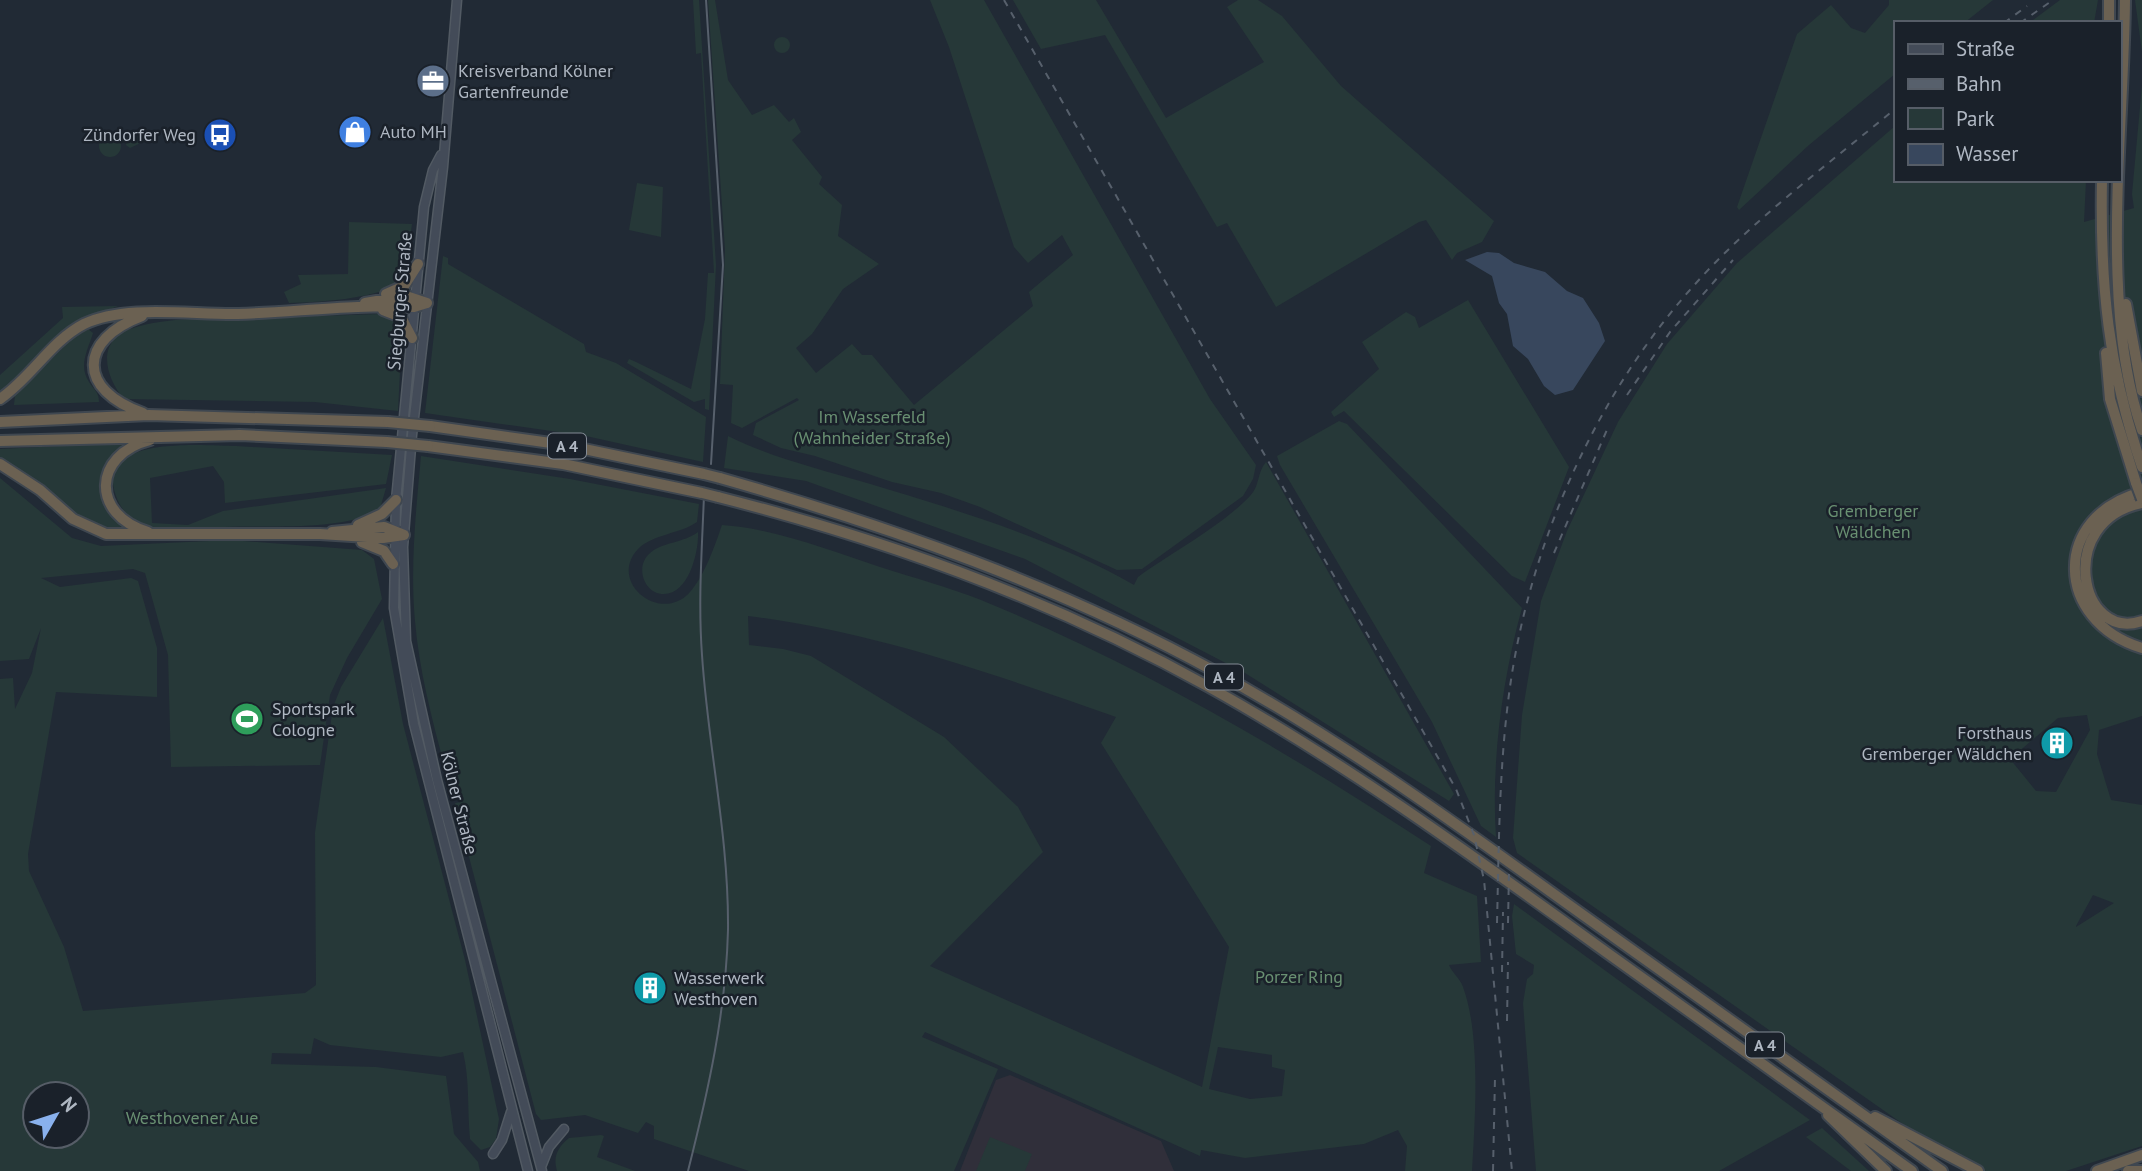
<svg xmlns="http://www.w3.org/2000/svg" width="2142" height="1171" font-family="'PT Sans',sans-serif">
<style>
.medical{fill:#302f3a}
.green{fill:#263838;fill-rule:evenodd}
.water{fill:#38475d}
.lines{fill:none;stroke-linecap:round;stroke-linejoin:round}
.secondary-casing{stroke:#525a63;stroke-width:11}
.motorway-casing{stroke:#3f4750;stroke-width:14}
.secondary{stroke:#434b58;stroke-width:8}
.motorway{stroke:#6b6152;stroke-width:10}
.tram{stroke:#57606c;stroke-width:2}
.rail{stroke:#57606c;stroke-width:2;stroke-dasharray:7 7;stroke-linecap:butt}
.motorway-bridge-casing{stroke:#3f4750;stroke-width:14;stroke-linecap:butt}
.motorway-bridge{stroke:#6b6152;stroke-width:10}
.labels{text-anchor:middle;stroke-width:5;stroke-linejoin:round;paint-order:stroke}
.shield{fill:#1a212a;stroke:#828a94;stroke-width:2}
.shield-label{font-size:16px;font-weight:bold;fill:#afb7c2}
.poi-label{font-size:18px;fill:#afb7c2;stroke:#1a212a;text-anchor:start}
.street-label{font-size:18px;fill:#afb7c2;stroke:#1a212a}
.park-label{font-size:18px;fill:#699072;stroke:#1a212a}
</style>
<rect width="100%" height="100%" fill="#212a35"/>
<!-- medical -->
<path class="medical" d="M1010 1075 1161 1141 1174 1171H960L996 1080Z"/>
<!-- green -->
<path class="green" d="M693 0H699L716 265 709 410 705 409V399L694 402 627 363 629 359 636 362 691 389 705 319 708 273H714L701 53 696 54Z
M708 0H715L728 80 752 115 774 105 789 122 794 118 801 132 792 140 822 177 819 184 842 205 838 236 879 264 843 289 812 334 796 348 816 373 852 344 862 355H872L914 405 1033 306 1029 292 1073 255 1062 235 1028 263 1014 247 949 47 930 0H984L1210 399 1256 465 1253 479 1243 496 1142 569 1117 570 980 507 941 493 892 482 815 456 781 448 753 435 756 423 799 400 797 398 742 428 731 423 733 385 720 384 725 250Z
M1013 0H1096L1166 118 1264 62 1227 7 1238 0H1258L1282 16 1341 86 1494 221 1482 242 1457 253 1452 260 1426 220 1419 222 1276 307 1227 223 1217 227 1105 35 1041 49Z
M1889 0H1993L1964 23H1895V74L1809 145 1739 210 1737 207 1797 34 1831 5 1851 28 1865 33 1889 5Z
M2060 0H2098L2094 23H2029Z
M2135 0H2142V52Z
M774 45a8 8 0 1 1 16 0a8 8 0 1 1-16 0Z
M2142 85V716L2099 730 2097 754 2111 800 2142 805V1146L2066 1171H1986L1969 1166 1913 1131 1517 853 1513 838 1522 715 1541 601 1567 531 1618 422 1667 344 1737 263 1895 126V180H2086L2084 222 2134 208 2132 194ZM2087 715 2090 730 2056 792 2036 791 2010 759 2058 718ZM2093 895 2114 903 2076 927V926Z
M148 131 151 138 130 148 126 145 127 135Z
M99 146a11 11 0 1 1 22 0a11 11 0 1 1-22 0Z
M637 183 663 187 661 237 629 230Z
M349 222 412 224 406 268 399 285C367 299 324 302 289 303L284 292 301 284 298 275 348 274Z
M443 256 448 258V264L584 344 586 352 616 363 706 417 703 462 586 436 425 413Z
M1468 300 1569 467 1525 582 1512 576 1344 411 1334 417 1331 412 1379 369 1362 342 1406 312 1415 317 1419 328Z
M118 306 96 315 0 392V375L63 318 62 307Z
M381 314 398 319 395 323 402 332 398 411 315 402 124 399C106 378 95 342 130 329 168 316 213 319 253 318 296 317 338 315 381 314Z
M88 329 93 333C88 350 78 365 89 382 94 390 99 392 99 402L14 405 15 395 72 339Z
M1339 421 1347 424 1522 608C1502 680 1491 764 1496 837L1481 826 1432 722 1280 465 1277 456Z
M728 436C770 457 815 468 860 481 947 507 1056 539 1134 585L1138 577C1171 553 1223 525 1250 496 1260 486 1257 472 1266 462L1454 794 1449 801 1245 673 1025 559 806 481 724 468Z
M120 443 122 446C104 458 94 488 107 506 112 515 128 524 137 531 126 530 114 531 104 529 64 520 37 476 0 459V449Z
M236 446 392 455 386 484 225 503 224 482 213 466 150 478 152 523 188 525 223 511 386 488 379 512C331 531 276 525 225 527 201 528 173 533 150 527 133 523 121 511 116 496 93 434 204 446 236 446Z
M421 456 570 479 699 504 697 522C680 534 653 534 638 549 607 582 661 625 690 592 705 575 715 545 722 525 777 529 828 550 880 567 914 578 948 587 981 600 1139 664 1289 753 1431 846L1424 873 1477 896 1481 962 1449 965C1452 973 1460 978 1463 987 1481 1036 1475 1119 1472 1171H1405L1407 1146 1398 1130 1364 1144 1245 1158 1201 1150 1200 1156 925 1032 922 1037 998 1069 954 1171H749L654 1139V1126L646 1122 638 1133 585 1115 541 1120 536 1114 455 803 461 802 459 793 452 794C437 737 420 680 415 621 410 567 416 510 421 456ZM748 616C876 632 996 675 1116 717L1101 743 1229 947 1202 1087 930 966 1043 852 1018 807 944 737 811 656 783 649 749 645ZM1218 1047 1272 1055V1067L1285 1070 1282 1096 1250 1099 1209 1089Z
M0 478 72 538 101 546 231 540 362 550 374 559 382 599 347 658 330 695 320 765 171 767 168 655 145 573 133 569 41 578 60 587 131 578 138 581 157 648V697L56 692 28 854 29 871 64 947 83 1011 305 993 316 985 315 833 333 707 341 687 383 618 403 724 465 960 499 1119 496 1139 490 1147 481 1150 470 1139C467 1109 470 1081 463 1052L441 1057 330 1045 314 1038 311 1054 272 1053 271 1064 376 1067 446 1076 454 1134 478 1162 480 1171H0V679L13 678 15 709 32 673 41 628 29 659 0 661ZM77 1094V1136H35V1094Z
M698 532C699 551 689 594 664 594 644 594 635 567 649 554 661 542 684 543 698 532Z
M1514 904 1810 1120 1719 1171H1536L1523 1003 1527 979 1533 974 1534 965 1516 954 1512 916Z
M1822 1128 1869 1171H1851L1806 1137Z
M601 1135 604 1136 597 1157 635 1171H557C553 1157 557 1148 569 1138Z
M990 1137 1032 1154 1025 1171H976Z"/>
<!-- water -->
<path class="water" d="M1487 252 1499 253 1514 263 1545 272 1567 291 1583 298 1599 323 1605 341 1573 390 1555 395 1544 386 1528 359 1513 346 1507 314 1499 303 1492 276 1465 260Z"/>
<g class="lines">
<defs>
<path id="secondary" d="M457 0 443 167 412 435 403 547 406 641 437 780 542 1171
M441 155 433 170 424 207 396 500 394 608 414 724 528 1171
M493 1154 502 1140 511 1112
M541 1167 549 1147 564 1129"/>
<path id="motorway" d="M2125 0C2124 132 2099 306 2142 430
M2109 23V0
M2102 180C2100 285 2108 367 2142 467
M386 294 404 286 418 264
M365 303 406 296 427 303
M2126 304 2142 391
M383 310 401 317 412 338
M142 316C78 340 77 390 143 413
M2106 353 2110 399 2136 483
M0 399C31 378 51 341 84 324 125 304 192 315 238 314 297 312 356 304 414 307L427 303
M0 422 149 415 388 422
M430 426 565 445 704 474
M0 441 240 435 387 442
M428 446 563 464 702 493
M0 464 40 490 73 519 106 534H320L383 538 404 535
M720 478C892 527 1059 586 1216 672 1345 742 1463 829 1583 915 1702 1001 1823 1085 1942 1171
M2142 492C2051 516 2054 621 2142 648
M718 497C888 540 1055 601 1209 687 1351 766 1481 862 1613 957 1712 1029 1813 1099 1912 1171
M2142 503C2054 521 2080 643 2142 621
M358 525 382 514 396 500
M148 532C91 515 92 455 150 440
M332 532 384 527 404 535
M362 542 384 551 393 564
M1828 1115 1886 1171
M1875 1117 1978 1171
M2097 1171 2142 1155
M2128 1171H2142"/>
</defs>
<!-- secondary casing -->
<use href="#secondary" class="secondary-casing"/>
<!-- motorway casing -->
<use href="#motorway" class="motorway-casing"/>
<!-- secondary -->
<use href="#secondary" class="secondary"/>
<!-- motorway -->
<use href="#motorway" class="motorway"/>
<!-- tram -->
<path class="tram" d="M706 0 723 265 711 464
M688 1171C708 1092 726 1012 728 930 729 837 708 747 702 655 698 601 702 549 704 495"/>
<!-- rail -->
<path class="rail" d="M1004 0 1456 789 1474 835 1484 880 1512 1171
M2004 23 2027 6
M2020 23 2053 0
M1627 395 1670 332 1733 260
M1554 553 1609 425
M1497 923C1499 842 1499 760 1511 680 1532 540 1596 397 1689 291 1749 222 1825 167 1895 109
M1508 923 1509 871
M1502 972 1503 912
M1507 1021 1508 962
M1493 1171 1495 1077"/>
<defs>
<path id="motorway-bridge" d="M388 422 430 426
M387 442 428 446
M704 474 720 478
M2136 483 2142 499
M702 493 718 497"/>
</defs>
<!-- motorway-bridge casing -->
<use href="#motorway-bridge" class="motorway-bridge-casing"/>
<!-- motorway-bridge -->
<use href="#motorway-bridge" class="motorway-bridge"/>
</g>
<!-- icons -->
<defs>
<symbol id="office-disc" viewBox="-11 -11 22 22"><circle r="9.5" fill="#5c6f8a" stroke="#1a212a"/><path d="M-6-3h4V-5.5h4V-3h4V5H-6ZM-1-4.5V-3h2v-1.5ZM-6 0V1H6V0Z" fill="#fff"/></symbol>
<symbol id="shop-disc" viewBox="-11 -11 22 22"><circle r="9.5" fill="#3f7fe0" stroke="#1a212a"/><path d="M-5-2.5h2.3a2.7 3.5 0 0 1 5.4 0H5L5.5 6h-11ZM-1.5-2.5h3a1.5 2.3 0 0 0-3 0Z" fill="#fff"/></symbol>
<symbol id="bus-disc" viewBox="-11 -11 22 22"><circle r="9.5" fill="#1a4fb4" stroke="#1a212a"/><path d="M-5-6H5V4H4V6H2V4H-2V6H-4V4H-5ZM-3.5-4V0h7V-4ZM-3.5 1.2v1.5H-2V1.2ZM2 1.2v1.5H3.5V1.2Z" fill="#fff"/></symbol>
<symbol id="stadium-disc" viewBox="-11 -11 22 22"><circle r="9.5" fill="#2e9e5b" stroke="#1a212a"/><path d="M0-5a6.5 5 0 1 0 0 10a6.5 5 0 1 0 0-10ZM-3.5-1.8h7v3.6h-7Z" fill="#fff"/></symbol>
<symbol id="building-disc" viewBox="-11 -11 22 22"><circle r="9.5" fill="#0f9aa8" stroke="#1a212a"/><path d="M-4-6H4V6H1V3H-1V6H-4ZM-2.5-4.3h1.7v1.8h-1.7ZM.8-4.3h1.7v1.8H.8ZM-2.5-1h1.7V.8h-1.7ZM.8-1h1.7V.8H.8Z" fill="#fff"/></symbol>
</defs>
<g fill-rule="evenodd">
<use href="#office-disc" x="414" y="62" width="38" height="38"/>
<use href="#shop-disc" x="336" y="113" width="38" height="38"/>
<use href="#bus-disc" x="201" y="116" width="38" height="38"/>
<use href="#stadium-disc" x="228" y="700" width="38" height="38"/>
<use href="#building-disc" x="2038" y="724" width="38" height="38"/>
<use href="#building-disc" x="631" y="969" width="38" height="38"/>
</g>
<g class="labels">
<!-- shield labels -->
<g class="shield">
<rect x="548" y="433.5" width="38" height="25" rx="5"/>
<rect x="1205" y="664.5" width="38" height="25" rx="5"/>
<rect x="1746" y="1032.5" width="38" height="25" rx="5"/>
</g>
<g class="shield-label">
<text x="567" y="452">A 4</text>
<text x="1224" y="683">A 4</text>
<text x="1765" y="1051">A 4</text>
</g>
<!-- poi labels -->
<g class="poi-label">
<text x="458" y="77">Kreisverband Kölner<tspan x="458" dy="21">Gartenfreunde</tspan></text>
<text x="380" y="138">Auto MH</text>
<text x="196" y="141" text-anchor="end">Zündorfer Weg</text>
<text x="272" y="715">Sportspark<tspan x="272" dy="21">Cologne</tspan></text>
<text x="2032" y="739" text-anchor="end">Forsthaus<tspan x="2032" dy="21">Gremberger Wäldchen</tspan></text>
<text x="674" y="984">Wasserwerk<tspan x="674" dy="21">Westhoven</tspan></text>
</g>
<!-- street labels -->
<g class="street-label">
<text transform="translate(400 301) rotate(-85)" y="6">Siegburger Straße</text>
<text transform="translate(459 803) rotate(76)" y="6">Kölner Straße</text>
</g>
<!-- park labels -->
<g class="park-label">
<text x="872" y="423">Im Wasserfeld<tspan x="872" dy="21">(Wahnheider Straße)</tspan></text>
<text x="1873" y="517">Gremberger<tspan x="1873" dy="21">Wäldchen</tspan></text>
<text x="1299" y="983">Porzer Ring</text>
<text x="192" y="1124">Westhovener Aue</text>
</g>
</g>
<!-- legend -->
<rect x="1894" y="21" width="228" height="161" fill="#1a212a" stroke="#565d67" stroke-width="2"/>
<rect x="1908" y="44" width="35" height="10" fill="#434b58" stroke="#565d67" stroke-width="2"/>
<text x="1956" y="56" font-size="21" fill="#afb7c2">Straße</text>
<rect x="1908" y="79" width="35" height="10" fill="#57606c" stroke="#565d67" stroke-width="2"/>
<text x="1956" y="91" font-size="21" fill="#afb7c2">Bahn</text>
<rect x="1908" y="108" width="35" height="21" fill="#263838" stroke="#565d67" stroke-width="2"/>
<text x="1956" y="126" font-size="21" fill="#afb7c2">Park</text>
<rect x="1908" y="144" width="35" height="21" fill="#38475d" stroke="#565d67" stroke-width="2"/>
<text x="1956" y="161" font-size="21" fill="#afb7c2">Wasser</text>
<!-- north arrow -->
<g transform="translate(56 1115) rotate(51)"><circle r="33" fill="#1a212a" stroke="#565d67" stroke-width="2"/>
<path d="M0-5L12 26L0 18L-12 26Z" fill="#89b1ed"/>
<text y="-10" font-size="19" font-weight="bold" text-anchor="middle" fill="#afb7c2">N</text>
</g>
</svg>
